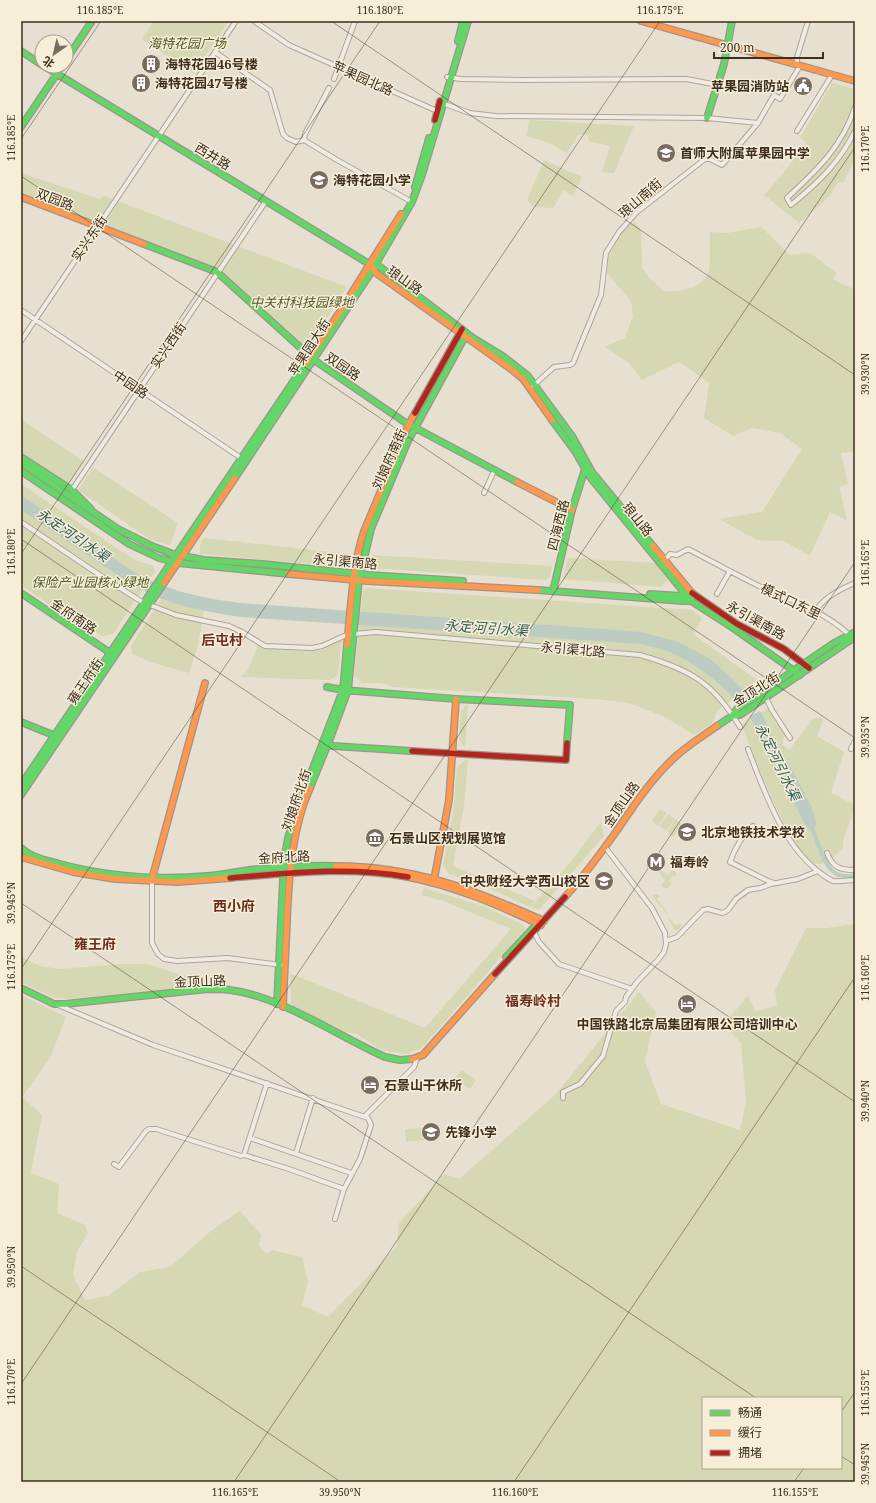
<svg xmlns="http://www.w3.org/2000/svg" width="876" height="1503" font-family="'Noto Serif','Noto Sans SC',serif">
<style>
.green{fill:#d6d7b3;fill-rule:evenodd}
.water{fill:#bcccc2}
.pier{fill:#e7e0d1}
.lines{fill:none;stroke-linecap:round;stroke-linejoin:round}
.canal{stroke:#bcccc2;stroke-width:4}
.street-casing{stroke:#ada599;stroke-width:6}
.fast-casing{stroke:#9c958a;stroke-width:8}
.slow-casing{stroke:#9c958a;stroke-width:8}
.jam-casing{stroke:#9c958a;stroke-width:8}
.street{stroke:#efebe3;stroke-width:4}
.fast{stroke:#63d668;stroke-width:5.5}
.slow{stroke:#ff974d;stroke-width:5.5}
.jam{stroke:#b3261e;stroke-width:5.5}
.ticks{fill:none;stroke:#3d2e20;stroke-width:1;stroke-opacity:0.45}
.labels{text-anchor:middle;stroke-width:3;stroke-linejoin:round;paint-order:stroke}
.park-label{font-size:13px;font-style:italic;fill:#4d5a26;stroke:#f7eed8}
.poi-label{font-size:13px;font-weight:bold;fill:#3d2e20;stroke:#f7eed8;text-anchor:start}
.street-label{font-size:13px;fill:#3d2e20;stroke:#f7eed8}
.water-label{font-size:14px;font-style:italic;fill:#2f5d5a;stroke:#f7eed8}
.neighbourhood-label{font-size:14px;font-weight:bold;fill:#6b2e1e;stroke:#f7eed8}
.neatline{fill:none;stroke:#3d2e20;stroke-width:1.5}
.ticks-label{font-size:10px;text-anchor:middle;fill:#3d2e20}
</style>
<rect width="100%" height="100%" fill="#e7e0d1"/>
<!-- green -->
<path class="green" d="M153 21H229L193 73 142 39Z
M832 83 855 89V161L854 160 844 182H839L835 186 830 196 799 223 764 195 786 170 806 142 800 138Z
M530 120 634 126 614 173 602 172 610 146 589 141 588 135 579 134 567 153 550 143 526 136Z
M544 160 582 177 573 196 564 190 553 208 534 207 527 200Z
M21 173 100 199 104 196 347 287 311 344 305 346 223 272 21 193Z
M635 222 641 230 642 267 652 281 665 291C680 291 701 290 708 273 711 266 710 241 710 232L727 233 761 227 790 255 810 253 837 273 833 279 855 290V451L841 453 848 484 839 487 847 521 830 512 810 556 784 541 757 540 719 519 762 512 802 449 780 433 752 428 733 436 704 418 709 383 679 362 642 380 629 363 605 347 625 338 633 316 631 301 607 273 609 256 624 227Z
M21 419 83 461 71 481 67 483 21 452Z
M93 467 178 523 170 545 151 540 78 490Z
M21 484 118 549 135 560 153 566 155 571 113 634 102 636 87 626 68 618 21 585Z
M204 538 349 554 348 564 345 567 200 554V545Z
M372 555 552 566 550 577 546 580 371 568 369 565Z
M568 558 656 563 668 580 661 587 563 579Z
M367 588 692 610 702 618 693 634 757 680 717 711 712 724 694 735 665 717 629 703 597 699 392 687 381 683H362L354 675 363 591Z
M161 599 204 611 198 646 189 673 150 662 132 654 131 646Z
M342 638 338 675 330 680 240 677 248 670 258 645 265 649 310 651 321 650Z
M466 705H468L465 746 463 745 459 740 461 711Z
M769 707 786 735 783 739V745L789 750 813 719 821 717 823 721 817 736 844 752 831 793 855 805V808L843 840V848C837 854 827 865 818 864 793 861 751 749 742 725Z
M465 760H468L464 806 453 866 535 901 530 907 477 883 449 874 443 865 453 814 457 767Z
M660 809 667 813 658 826 652 821Z
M668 814 675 819 666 831 659 826Z
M676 819 682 824 673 837 667 832Z
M601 822 604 836 539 910 531 907 569 864Z
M650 857H654L650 863 668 875 672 870 676 872V877L673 875 669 881 672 883 668 888H664L661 886 665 880 655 867 653 868 650 865 647 868 646 862Z
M424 888 486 907 523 925 525 929 422 1048 407 1054 390 1052 378 1048 357 1034 346 1032 293 1006 291 1003 290 974 297 976 425 1028 511 929 446 902 421 895Z
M657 894 660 896 657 899 668 913 666 915 676 926 681 923V926L678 930H675L666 915 667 914 652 896Z
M855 924V1482H21V995L66 1017 50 1058 22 1097 42 1115 31 1173 59 1184 57 1213 85 1225 88 1233 77 1252 73 1275 85 1300 108 1296 140 1272 170 1267 211 1231 240 1211 261 1235 259 1245 266 1254 272 1250 302 1257 308 1282 302 1305 328 1317 397 1246 399 1223 444 1174 459 1179 555 1095 639 992 656 1012 645 1061 661 1104 740 1130 746 1102 741 1043 724 1025 748 995 756 1012 777 1005 775 990 806 928H827ZM703 1398H841V1468H703Z
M21 957 40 966 60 969 120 964H148L181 975 197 976 207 986 70 999 55 998 21 982Z
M462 1070 476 1080 470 1089 456 1078Z
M424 1128 425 1140 406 1142 405 1129Z"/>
<!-- water -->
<path class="water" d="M21 495 134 572C167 591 203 598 240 603L604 629 641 632 679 642 712 660 743 689 762 714 779 750 793 771 811 806 817 825 809 830 803 821 759 732C740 699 709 671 674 654 665 649 652 647 642 644L241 617C201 611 163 604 128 582L21 510Z"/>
<!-- pier -->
<path class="pier" d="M749 692 761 710 748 718 734 702Z"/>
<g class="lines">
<!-- canal -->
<path class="canal" d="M810 823C818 838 822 869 839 875 844 877 850 876 855 876"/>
<defs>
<path id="street" d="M254 21 289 45 437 111
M215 52 270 90 283 134 287 138 296 142 304 140 337 160 412 202
M797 65V57L808 21
M447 77 461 79 522 80 686 79 718 85
M334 79 355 21
M442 103 470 113 496 116 707 118 758 123
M855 107C842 147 817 170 787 198L791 205C819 182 839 163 855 131
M797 131 832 75
M304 140 305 134 329 88
M21 310 241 458
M21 341 236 21
M533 386 554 367 570 365 573 363 601 295 606 253 619 232 637 212 705 159H710L722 165 758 123 774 95 780 99 800 66
M72 490 266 201
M484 493 494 471
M21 522 107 580 144 603
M664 561 670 554 677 555 688 549C711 561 733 573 757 585 790 601 830 612 855 641
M717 594 730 571
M150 605 176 615 229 626 242 632 265 646 312 648 322 646 344 636 349 635
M815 612C823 598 840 589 855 583
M354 634 376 632 640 655C689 669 713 682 740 727
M766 698 772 710 790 738
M748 749C765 793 783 847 823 875 826 877 830 880 833 881 840 882 849 880 855 880
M851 749 855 741
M753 826C741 836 735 848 730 862L768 881 774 883
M827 853C833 868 840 870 855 870
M152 882V943L158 954 164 959 177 961 228 958 281 965
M534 932 539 942 559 964 632 989
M666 941 677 937 703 910 708 909 722 913 725 912 728 910 736 899 748 890 760 888 771 884 798 879 818 871
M58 1005 153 1045 368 1118 371 1125 360 1159 344 1189 335 1219
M563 1098V1092L580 1084 603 1056 616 1011 625 1002 626 997 637 982 658 960 664 952 666 944 665 933 652 908 605 847
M365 1116 414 1067 417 1058
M250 1138 351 1173
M296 1153 313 1098
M244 1155 267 1083
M114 1164 119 1167 146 1131 149 1129H156L241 1156 244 1155 289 1169 344 1189"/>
<path id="fast" d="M458 41 463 21
M21 51 42 65
M66 60 92 21
M44 66 371 265
M707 118 724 64 732 21
M21 127 62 66
M415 187 429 138
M144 244 217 272 314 360 406 423 517 482
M374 264H376L473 338 504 357 528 376 572 436 592 472 653 546
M552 420 575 451 590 477 691 601
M21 457 72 490 91 509
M21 463 118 529 152 546 173 554 204 560 263 564 368 575 463 581
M21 471 129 544 159 558 178 563 289 574
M235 478 370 274 412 202 422 175 468 21
M554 587 572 510 585 469
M538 590 683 601H691L692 593
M21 593 112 654
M650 594 682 596 692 593
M691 601 733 628 800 675
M327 687 343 690 456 699 570 705 567 743
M732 716 740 715 855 637
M21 722 58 737
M717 726 732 716 737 709 834 643 855 632
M328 744 333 746 412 751
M21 785 305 364
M310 788 328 744 348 690 359 580 371 529 408 441 467 333
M21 795 164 583
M21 848C32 858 46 860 60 864 108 877 157 880 207 876 221 875 235 872 249 870 278 867 307 865 336 866
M506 957 537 924
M21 988 54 1004H65L208 989C215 989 222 989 230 990 280 996 338 1036 385 1057L400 1060 412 1059
M277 1004 284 860 288 838 296 812 343 690 347 645"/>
<path id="slow" d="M641 21 855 81
M21 197 144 244
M372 267 376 273 511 369 523 379 552 420
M305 364 341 310 401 214
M517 482 572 510
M653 546 692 593
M289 574 367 581 538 590
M164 583 235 478
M347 645C351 607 352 568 364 531L409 424 415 413
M21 857 73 872 115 879 178 882 230 878
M336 866C414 866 475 890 544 921
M408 877C455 886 498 905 541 925
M152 879 205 683
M434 880 449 800 456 699
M565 897C584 876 601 853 618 829 635 804 652 778 675 757 688 745 703 736 717 726
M283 1007C284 978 286 948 287 919 289 874 292 829 310 788
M412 1059 423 1055 495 974"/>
<path id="jam" d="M435 120 440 101
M415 413 462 329
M692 593 737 624 784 649 809 668
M412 751 566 760 567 743
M230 878C289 873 350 866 408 877
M495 974 565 897"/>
</defs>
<!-- street casing -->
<use href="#street" class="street-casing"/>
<!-- fast casing -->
<use href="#fast" class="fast-casing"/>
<!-- slow casing -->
<use href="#slow" class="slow-casing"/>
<!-- jam casing -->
<use href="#jam" class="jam-casing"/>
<!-- street -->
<use href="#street" class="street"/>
<!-- fast -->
<use href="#fast" class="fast"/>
<!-- slow -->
<use href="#slow" class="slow"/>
<!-- jam -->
<use href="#jam" class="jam"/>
</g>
<!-- ticks -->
<path class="ticks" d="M331 21 855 375M21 139 101 21M21 176 855 738M21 539 855 1102M21 554 380 21M21 903 756 1398M21 969 660 21M21 1266 341 1482M21 1384 855 147M841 1412 855 1392M841 1456 855 1465M234 1482 855 562M514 1482 855 977M794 1482 804 1468"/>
<!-- icons -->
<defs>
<symbol id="building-disc" viewBox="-11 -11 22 22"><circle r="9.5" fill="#786c5e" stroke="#f7eed8"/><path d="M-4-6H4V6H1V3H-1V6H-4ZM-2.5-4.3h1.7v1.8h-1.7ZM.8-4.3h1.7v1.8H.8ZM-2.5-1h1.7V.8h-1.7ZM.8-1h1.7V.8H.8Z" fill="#fff"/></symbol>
<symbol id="civic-disc" viewBox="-11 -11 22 22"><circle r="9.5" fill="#786c5e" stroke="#f7eed8"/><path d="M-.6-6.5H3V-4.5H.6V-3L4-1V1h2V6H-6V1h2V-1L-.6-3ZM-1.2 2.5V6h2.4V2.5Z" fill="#fff"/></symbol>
<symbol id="school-disc" viewBox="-11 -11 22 22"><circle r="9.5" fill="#786c5e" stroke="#f7eed8"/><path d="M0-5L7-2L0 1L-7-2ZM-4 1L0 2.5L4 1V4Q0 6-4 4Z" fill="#fff"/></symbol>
<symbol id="museum-disc" viewBox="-11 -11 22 22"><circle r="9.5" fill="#786c5e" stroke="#f7eed8"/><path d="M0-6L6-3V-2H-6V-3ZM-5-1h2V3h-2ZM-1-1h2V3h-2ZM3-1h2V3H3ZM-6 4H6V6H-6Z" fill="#fff"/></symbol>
<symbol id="metro-disc" viewBox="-11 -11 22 22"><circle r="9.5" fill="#786c5e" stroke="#f7eed8"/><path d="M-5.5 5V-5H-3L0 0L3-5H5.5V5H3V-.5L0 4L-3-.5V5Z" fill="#fff"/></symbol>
<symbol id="university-disc" viewBox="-11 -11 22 22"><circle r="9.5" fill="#786c5e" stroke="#f7eed8"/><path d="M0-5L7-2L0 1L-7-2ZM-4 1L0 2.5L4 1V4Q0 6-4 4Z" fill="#fff"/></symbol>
<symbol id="hotel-disc" viewBox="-11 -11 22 22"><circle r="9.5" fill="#786c5e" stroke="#f7eed8"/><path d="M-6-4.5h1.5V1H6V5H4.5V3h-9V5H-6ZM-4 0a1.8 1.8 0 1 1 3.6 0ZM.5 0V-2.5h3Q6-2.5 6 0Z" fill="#fff"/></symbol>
</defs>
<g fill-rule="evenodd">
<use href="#building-disc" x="140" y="53" width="22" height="22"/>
<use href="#building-disc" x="130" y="72" width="22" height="22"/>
<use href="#civic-disc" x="792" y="75" width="22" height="22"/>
<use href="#school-disc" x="655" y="142" width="22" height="22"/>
<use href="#school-disc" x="308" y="169" width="22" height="22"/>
<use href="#school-disc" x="676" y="821" width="22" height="22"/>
<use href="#museum-disc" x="364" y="827" width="22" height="22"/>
<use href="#metro-disc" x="645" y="851" width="22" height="22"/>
<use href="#university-disc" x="593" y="870" width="22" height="22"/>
<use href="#hotel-disc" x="676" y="993" width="22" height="22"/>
<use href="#hotel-disc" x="359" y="1074" width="22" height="22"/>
<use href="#school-disc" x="420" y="1121" width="22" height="22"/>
</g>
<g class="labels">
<!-- park labels -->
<g class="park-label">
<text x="187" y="48">海特花园广场</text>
<text x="302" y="307">中关村科技园绿地</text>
<text x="90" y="587">保险产业园核心绿地</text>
</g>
<!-- poi labels -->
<g class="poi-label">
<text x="165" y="69">海特花园46号楼</text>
<text x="155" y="88">海特花园47号楼</text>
<text x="789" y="91" text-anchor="end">苹果园消防站</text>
<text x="680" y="158">首师大附属苹果园中学</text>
<text x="333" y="185">海特花园小学</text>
<text x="701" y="837">北京地铁技术学校</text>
<text x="389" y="843">石景山区规划展览馆</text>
<text x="670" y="867">福寿岭</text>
<text x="590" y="886" text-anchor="end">中央财经大学西山校区</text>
<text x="687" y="1029" text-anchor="middle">中国铁路北京局集团有限公司培训中心</text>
<text x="384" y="1090">石景山干休所</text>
<text x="445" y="1137">先锋小学</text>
</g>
<!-- street labels -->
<g class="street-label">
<text transform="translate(363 78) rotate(24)" y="5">苹果园北路</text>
<text transform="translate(213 156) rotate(31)" y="5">西井路</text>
<text transform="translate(640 198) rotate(-41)" y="5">琅山南街</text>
<text transform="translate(55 199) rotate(21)" y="5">双园路</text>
<text transform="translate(89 238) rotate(-56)" y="5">实兴东街</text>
<text transform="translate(405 280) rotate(35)" y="5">琅山路</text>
<text transform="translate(168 345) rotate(-56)" y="5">实兴西街</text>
<text transform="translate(309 347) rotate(-57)" y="5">苹果园大街</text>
<text transform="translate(343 366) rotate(34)" y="5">双园路</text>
<text transform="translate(131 384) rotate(34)" y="5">中园路</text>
<text transform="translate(389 459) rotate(-66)" y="5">刘娘府南街</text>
<text transform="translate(638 519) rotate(51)" y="5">琅山路</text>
<text transform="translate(558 525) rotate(-76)" y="5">四海西路</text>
<text transform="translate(345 561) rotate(5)" y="5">永引渠南路</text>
<text transform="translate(791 601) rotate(26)" y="5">模式口东里</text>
<text transform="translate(74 616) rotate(34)" y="5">金府南路</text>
<text transform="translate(756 620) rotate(29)" y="5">永引渠南路</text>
<text transform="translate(573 649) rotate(5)" y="5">永引渠北路</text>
<text transform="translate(85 681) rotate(-56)" y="5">雍王府街</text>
<text transform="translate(756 689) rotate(-32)" y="5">金顶北街</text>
<text transform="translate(296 800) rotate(-71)" y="5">刘娘府北街</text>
<text transform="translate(621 804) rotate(-55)" y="5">金顶山路</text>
<text transform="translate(284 857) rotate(-3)" y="5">金府北路</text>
<text transform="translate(200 981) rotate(-2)" y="5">金顶山路</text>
</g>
<!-- water labels -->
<g class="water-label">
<text transform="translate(73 535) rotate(34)" y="5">永定河引水渠</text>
<text transform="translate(486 628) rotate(4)" y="5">永定河引水渠</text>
<text transform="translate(778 762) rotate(64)" y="5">永定河引水渠</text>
</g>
<!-- neighbourhood labels -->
<g class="neighbourhood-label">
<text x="222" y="645">后屯村</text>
<text x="234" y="911">西小府</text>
<text x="95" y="949">雍王府</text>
<text x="533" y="1006">福寿岭村</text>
</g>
</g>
<!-- border -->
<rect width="876" height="1503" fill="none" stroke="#f7eed8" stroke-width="44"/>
<!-- legend -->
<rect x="702" y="1397" width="140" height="72" fill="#f7eed8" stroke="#ada18e"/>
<rect x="710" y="1410" width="20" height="6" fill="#63d668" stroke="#ada18e"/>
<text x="738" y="1417" font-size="12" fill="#3d2e20">畅通</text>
<rect x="710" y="1430" width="20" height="6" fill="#ff974d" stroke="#ada18e"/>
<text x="738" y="1437" font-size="12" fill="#3d2e20">缓行</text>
<rect x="710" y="1450" width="20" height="6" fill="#b3261e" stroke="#ada18e"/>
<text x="738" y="1457" font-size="12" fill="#3d2e20">拥堵</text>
<!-- north arrow -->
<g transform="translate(54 54) rotate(214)"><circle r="19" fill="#f7eed8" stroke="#ada18e"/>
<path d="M0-3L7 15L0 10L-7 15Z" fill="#786c5e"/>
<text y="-6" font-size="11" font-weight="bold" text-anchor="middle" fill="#3d2e20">北</text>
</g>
<!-- scale -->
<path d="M714 52v6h109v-6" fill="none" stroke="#3d2e20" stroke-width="2"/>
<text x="720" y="52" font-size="12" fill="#3d2e20" stroke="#f7eed8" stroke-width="3" paint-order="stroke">200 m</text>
<rect x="22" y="22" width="832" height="1459" class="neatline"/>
<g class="ticks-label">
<text x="100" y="14">116.185°E</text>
<text x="380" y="14">116.180°E</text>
<text x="660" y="14">116.175°E</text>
<text transform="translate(11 138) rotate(-90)" y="4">116.185°E</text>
<text transform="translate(865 149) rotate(-90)" y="4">116.170°E</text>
<text transform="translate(865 374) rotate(-90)" y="4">39.930°N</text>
<text transform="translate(11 552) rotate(-90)" y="4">116.180°E</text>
<text transform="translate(865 563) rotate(-90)" y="4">116.165°E</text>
<text transform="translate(865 737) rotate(-90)" y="4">39.935°N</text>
<text transform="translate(11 903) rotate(-90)" y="4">39.945°N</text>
<text transform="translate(11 967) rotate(-90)" y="4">116.175°E</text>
<text transform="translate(865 978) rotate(-90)" y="4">116.160°E</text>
<text transform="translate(865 1101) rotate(-90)" y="4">39.940°N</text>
<text transform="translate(11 1267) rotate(-90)" y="4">39.950°N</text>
<text transform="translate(11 1382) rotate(-90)" y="4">116.170°E</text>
<text transform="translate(865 1393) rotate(-90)" y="4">116.155°E</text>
<text transform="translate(865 1464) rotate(-90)" y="4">39.945°N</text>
<text x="235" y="1496">116.165°E</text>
<text x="340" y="1496">39.950°N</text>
<text x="515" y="1496">116.160°E</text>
<text x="795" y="1496">116.155°E</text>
</g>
</svg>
